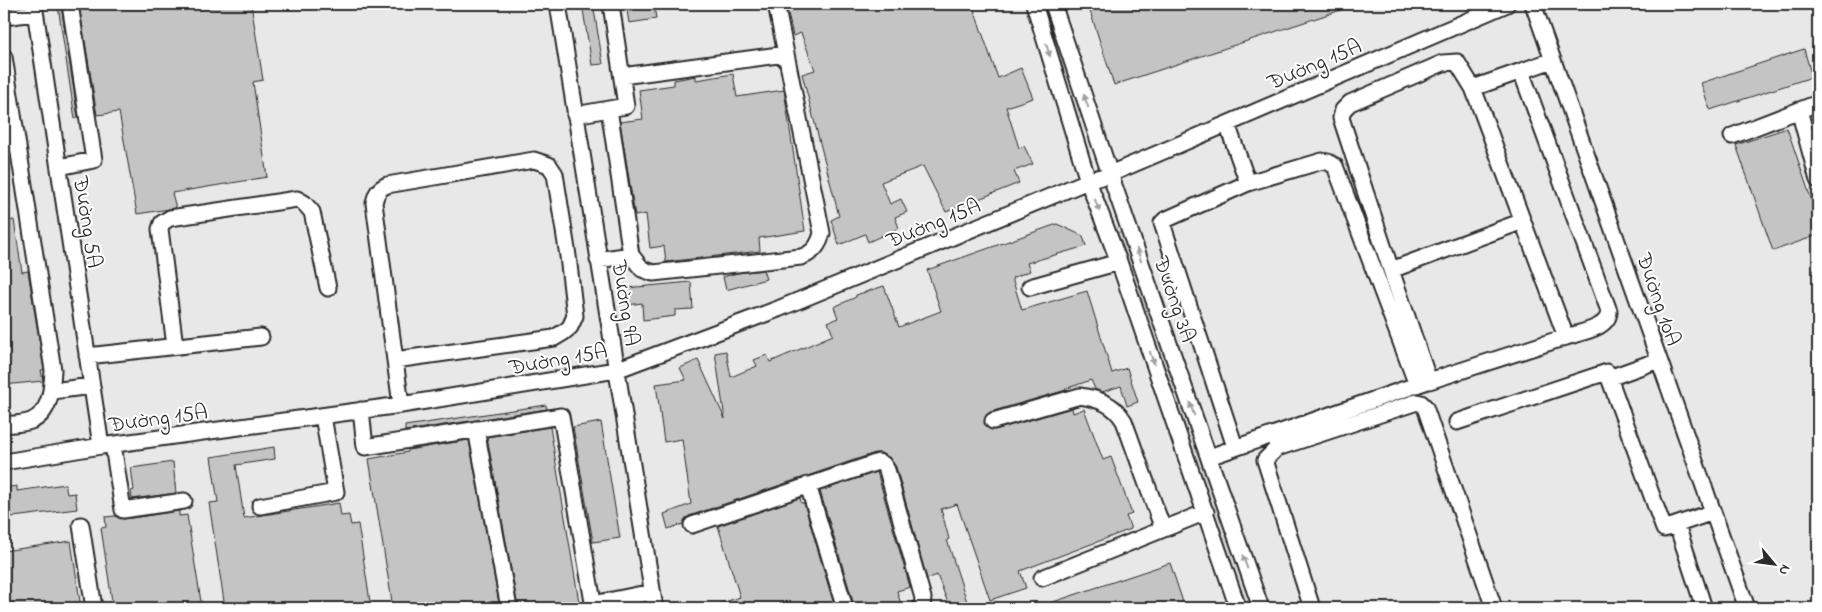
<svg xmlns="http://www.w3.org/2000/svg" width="1822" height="612" font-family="'Indie Flower',sans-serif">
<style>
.built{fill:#e8e8e8}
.green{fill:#d9d9d9;stroke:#828282}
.building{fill:#c4c4c4;stroke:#2b2b2b}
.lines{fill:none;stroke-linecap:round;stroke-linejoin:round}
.minor-casing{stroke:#2b2b2b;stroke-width:19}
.minor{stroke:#fff;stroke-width:15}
.oneway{fill:#a0a0a0}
.labels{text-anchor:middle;stroke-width:4;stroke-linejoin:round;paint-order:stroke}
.street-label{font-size:22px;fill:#2b2b2b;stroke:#fff}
</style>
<rect width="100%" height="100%" fill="#f7f7f7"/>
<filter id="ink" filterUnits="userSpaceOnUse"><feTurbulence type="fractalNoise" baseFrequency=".02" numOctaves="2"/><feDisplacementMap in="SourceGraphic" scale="10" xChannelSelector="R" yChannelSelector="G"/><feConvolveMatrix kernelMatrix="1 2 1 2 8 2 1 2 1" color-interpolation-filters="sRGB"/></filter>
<g filter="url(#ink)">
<!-- built -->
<path class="built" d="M4 4H1818V608H4Z"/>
<!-- green -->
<path class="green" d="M1039 4H1045L1083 116 1077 118Z
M1122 232 1253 608H1246L1116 233Z"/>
<!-- building -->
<path class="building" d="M79 4H251L263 80 253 82 267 177 172 193 176 208 137 214 119 112 97 115Z
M582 4H593L603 64 592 65Z
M626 4H654L656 19 629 23Z
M786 4H972L998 78 1021 68 1033 98 1006 107 1019 148 1024 146 1033 164 1014 171 1019 183 946 212 923 166 881 182 890 204 901 199 907 212 895 217 899 228 868 242 865 234 839 245 831 220 839 216 802 74 815 70 801 33 793 36Z
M1101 4H1353V6L1114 85 1089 8Z
M61 5 78 118 75 119 58 6Z
M1804 49 1812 77 1710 110 1701 83Z
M733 74 737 97 784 90 805 231 759 238 760 251 666 262 664 246 650 248 646 214 635 216 620 122 643 119 639 90 674 85V80L696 76V80Z
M1787 128 1818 219V235L1773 251 1736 145Z
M14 220 22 272 28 271 44 370H41L43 381 4 385V222Z
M1057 224 1083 236 1086 246 1027 263 1030 271 1012 278 1022 310 1087 291 1112 373 1127 368 1138 402 1127 406 1121 386 1102 392 1095 389 1091 380 1065 389 1066 390 990 412 986 415 984 423 987 428 995 430 1072 408 1073 413 1084 409 1103 460 1111 457 1132 514 1126 516 1131 529 1020 571 1026 588 990 600 957 504 941 509 949 539 947 540 969 608H950L937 575 927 579 896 467 890 458 881 453H875L689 516 685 519 683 524 668 529 664 514 691 504 682 439 664 442 656 384 686 380 680 368 698 360 725 419 715 353 726 351 731 377 757 366 754 360 767 355 770 362 833 335 828 322 838 318 834 307 856 297V295L884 286 899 327 941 311 927 270Z
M763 270 766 279 726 290 723 277 737 273Z
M691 282 693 309 675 310V316L643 320 642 303 628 305 626 288Z
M546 405 547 409 405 431V426Z
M601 422 620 538 593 542 573 427Z
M550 427 580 608H518L487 437Z
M469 440 500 608H393L369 459 408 452V450Z
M274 447 275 459 236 465 244 518 339 503 341 516 349 515 351 525 358 524 371 608H225L209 503 218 502 211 457Z
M173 462 176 493 132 499 131 491 134 490 131 468Z
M877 472 910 587 897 591 901 605 889 608H870L867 601 854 605 820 491Z
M65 484 67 494 75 493 77 509 13 517 4 512V488L17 486V491Z
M800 498 801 503H804L835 608H712V606L740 597 718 526Z
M179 511V516L187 515 202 608H113L101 528 106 527 105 517 115 516 119 518 124 519Z
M71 541 81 608H4V551Z
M1170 563 1185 608H1042L1041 606Z"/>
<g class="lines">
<defs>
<path id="minor" d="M34 4 101 446
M558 4 655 608
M1034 4 1088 181 1119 262 1238 608
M1053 4 1110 174 1261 608
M1533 4 1747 608
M4 17 35 13
M4 57 53 370C52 387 51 413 31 421 23 424 12 424 4 425
M622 76 786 54
M1473 88 1553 60
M609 109 631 255
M1799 110 1818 180
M575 115 626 106 611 4
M1227 124 1248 183 1322 161 1328 162 1335 166 1417 385
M1732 136 1818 103
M59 167 94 160 70 4
M1523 221 1391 270 1429 381 1566 337
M598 260 631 255 642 269 653 273 801 257C813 253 819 246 822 233L776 4
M1391 270 1341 118 1343 110 1350 103 1443 63 1457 62 1473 88 1566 337C1580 332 1609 329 1609 311L1521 71
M1030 287 1119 262
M175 346 160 229 162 223 170 218 297 199 304 203 312 212 328 288
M87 356 261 337
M395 360 554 338 564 332 570 327 575 316 568 256 555 174 549 165 534 160 387 185C378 189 376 194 374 203L401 405
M1609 378 1659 360
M52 391 92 386
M361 410 365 447 561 416 594 608
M993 421 1080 396C1099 399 1114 404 1124 421L1163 529
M1457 422 1607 372 1664 529 1713 512
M476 429 509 608
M113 445 123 510 184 501
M1235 447 1162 223 1165 220 1248 183
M1209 457 1425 382
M4 462 101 446 401 405 616 370 778 309 1088 181 1110 174 1507 4
M808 485 845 608
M260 506 336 492 323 416
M81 525 94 608
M692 525 878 462 883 464 887 470 923 598 922 607 920 608
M1677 525 1704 608
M1042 578 1206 512
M593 604 652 592
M1312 608 1265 460 1277 448 1417 402 1421 403 1425 407 1494 608"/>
</defs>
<!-- minor casing -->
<use href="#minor" class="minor-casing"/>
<!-- minor -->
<use href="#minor" class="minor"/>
</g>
<!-- one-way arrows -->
<defs><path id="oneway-solid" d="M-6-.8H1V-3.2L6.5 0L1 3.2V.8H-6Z" transform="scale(1.25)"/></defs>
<g class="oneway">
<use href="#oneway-solid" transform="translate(1048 50) rotate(73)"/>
<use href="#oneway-solid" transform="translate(1086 101) rotate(-109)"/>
<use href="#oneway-solid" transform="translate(1097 205) rotate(69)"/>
<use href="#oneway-solid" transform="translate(1139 255) rotate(-109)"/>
<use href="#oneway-solid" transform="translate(1152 358) rotate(71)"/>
<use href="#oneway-solid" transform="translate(1192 409) rotate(-109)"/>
<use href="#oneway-solid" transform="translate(1245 562) rotate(-109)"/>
</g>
</g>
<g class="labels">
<!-- street labels -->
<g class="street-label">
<text transform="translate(1314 63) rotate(-23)" y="8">Đường 15A</text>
<text transform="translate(89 222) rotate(81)" y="8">Đường 5A</text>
<text transform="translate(933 222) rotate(-22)" y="8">Đường 15A</text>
<text transform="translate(1176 299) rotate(71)" y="8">Đường 3A</text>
<text transform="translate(1660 299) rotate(71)" y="8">Đường 10A</text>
<text transform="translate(627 303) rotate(81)" y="8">Đường 9A</text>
<text transform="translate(558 358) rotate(-10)" y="8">Đường 15A</text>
<text transform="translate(158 417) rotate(-8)" y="8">Đường 15A</text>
</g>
</g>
<!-- margin -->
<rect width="1822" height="612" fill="none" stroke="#fff" stroke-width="20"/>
<rect x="10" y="10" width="1802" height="592" fill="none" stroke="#2b2b2b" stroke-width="2" filter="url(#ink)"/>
<!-- north arrow -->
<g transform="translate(1774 564) rotate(119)" stroke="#ffffff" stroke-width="4" paint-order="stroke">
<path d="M0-4L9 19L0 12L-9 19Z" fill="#2b2b2b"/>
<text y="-8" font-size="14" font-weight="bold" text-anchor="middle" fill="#2b2b2b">N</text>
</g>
</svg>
